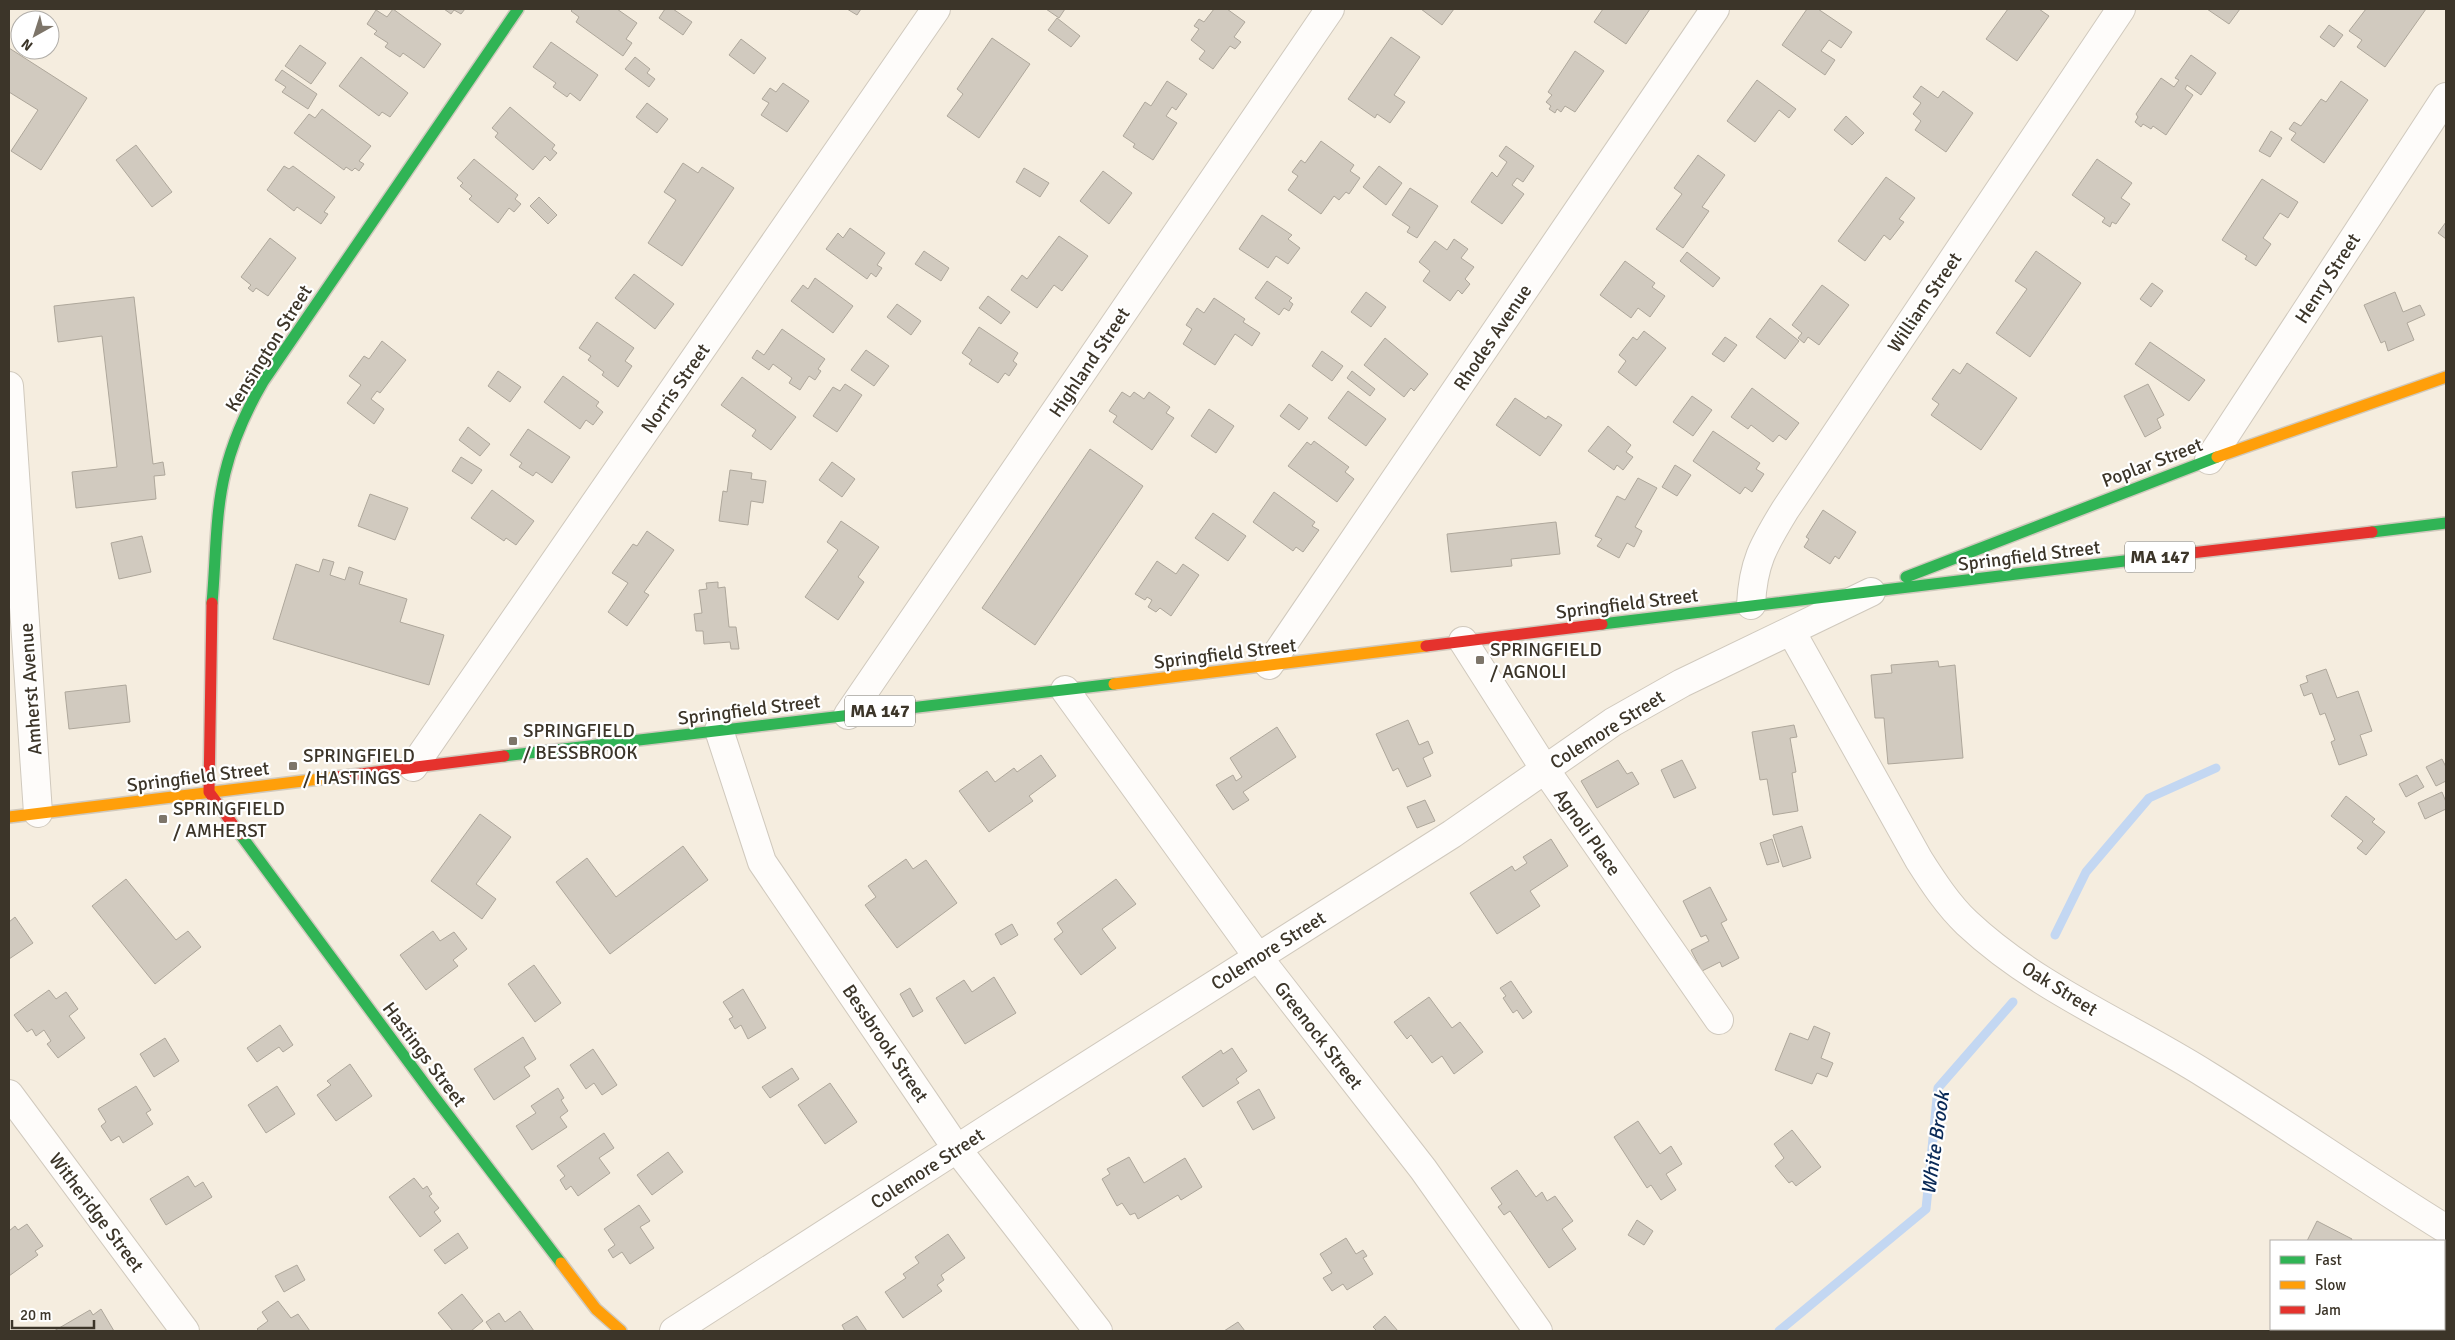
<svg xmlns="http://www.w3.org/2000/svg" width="2455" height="1340" font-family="Signika,sans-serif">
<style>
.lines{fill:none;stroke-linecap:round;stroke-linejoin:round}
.stream{stroke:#c3d7f2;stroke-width:9}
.building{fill:#d1cabf;stroke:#aea79b}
.street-casing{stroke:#d0c9bd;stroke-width:30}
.fast-casing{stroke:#d0c9bd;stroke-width:14}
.slow-casing{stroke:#d0c9bd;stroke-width:14}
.jam-casing{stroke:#d0c9bd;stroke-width:14}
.street{stroke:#fefcfa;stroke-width:28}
.fast{stroke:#30b455;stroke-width:11}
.slow{stroke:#ff9f0a;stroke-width:11}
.jam{stroke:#e5322d;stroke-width:11}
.poi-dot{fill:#7d7569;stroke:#fff;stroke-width:2}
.labels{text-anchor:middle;stroke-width:4.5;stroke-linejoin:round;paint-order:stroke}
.shield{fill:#fff;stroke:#767269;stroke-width:1}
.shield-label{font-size:18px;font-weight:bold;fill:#3c3529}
.street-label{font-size:19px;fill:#3c3529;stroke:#fff}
.poi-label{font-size:19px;fill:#3c3529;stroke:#fff;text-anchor:start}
.water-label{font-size:20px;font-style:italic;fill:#0a2a57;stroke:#fff}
</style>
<rect width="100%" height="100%" fill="#f5eddf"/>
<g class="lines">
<!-- stream -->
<path class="stream" d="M2055 935 2086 872 2149 798 2216 768
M1779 1331 1926 1209 1938 1088 2013 1002"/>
</g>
<!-- building -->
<path class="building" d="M393 9 441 44 424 68 403 53 400 57 385 47 388 43 374 34 377 31 367 24 376 10 387 17Z
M444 9H465L461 14 454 10 451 14Z
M573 9H617L637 23 626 39 632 43 623 56 576 22 579 17 571 11Z
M665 9H673L692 22 683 35 659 18Z
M847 9H861L857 15Z
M1046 9H1065L1059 18Z
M1214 9H1227L1245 22 1234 37 1241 42 1235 49 1230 46 1213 69 1199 59 1205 51 1191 40 1199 29 1194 26 1199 19 1204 22Z
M1421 9H1454L1442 25Z
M1603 9H1650L1626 44 1594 22Z
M1807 9H1818L1852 32 1841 48 1829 40 1821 51 1835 60 1825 75 1782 45Z
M2008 9H2039L2049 16 2017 61 1986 39Z
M2207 9H2240L2229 24Z
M2366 9H2426L2385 67 2357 47 2362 40 2349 31Z
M1057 18 1080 36 1071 47 1048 30Z
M2329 25 2343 35 2334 47 2320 37Z
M1391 37 1420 57 1394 95 1405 102 1390 123 1377 114 1375 118 1348 99Z
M992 38 1030 64 979 138 947 116 963 94 957 89Z
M741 39 766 58 754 74 729 55Z
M551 42 598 75 580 101 570 93 567 97 553 87 556 83 533 67Z
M300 45 326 63 311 84 285 66Z
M9 48 87 98 41 170 11 151 38 110 9 92Z
M1575 51 1604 71 1575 112 1565 106 1561 112 1557 109 1555 113 1549 109 1551 106 1546 102 1552 95 1548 92Z
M2191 55 2216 73 2201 95 2187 85 2185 89 2193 95 2166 135 2153 126 2151 129 2143 124 2141 127 2135 122 2138 117 2136 114 2161 78 2174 87 2179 80 2175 78Z
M361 57 408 93 390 117 382 112 379 116 339 86Z
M635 57 650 69 647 73 655 79 649 87 625 69Z
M282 70 317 94 308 109 282 92 286 87 275 80Z
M1757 80 1796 109 1789 118 1779 110 1755 142 1727 121Z
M1167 81 1187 94 1176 110 1172 107 1166 116 1177 123 1153 160 1133 147 1135 144 1123 136 1145 102 1151 106Z
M2341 81 2368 100 2324 163 2291 140 2296 133 2289 129 2294 122 2301 126 2321 99 2326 102Z
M783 83 809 101 787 132 761 115 769 103 762 99 770 88 776 92Z
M1921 86 1938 98 1943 91 1973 113 1946 152 1915 130 1921 121 1913 114 1921 103 1913 97Z
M647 103 668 119 657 133 636 117Z
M510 107 555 145 552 149 557 153 550 161 545 156 533 170 495 137 498 133 492 128Z
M322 109 371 146 359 161 364 164 359 171 355 168 352 171 346 167 344 170 294 133 309 114 315 118Z
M1846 116 1864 133 1852 145 1834 130Z
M2271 131 2282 138 2270 157 2259 151Z
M1321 141 1354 165 1350 171 1360 178 1349 194 1346 192 1339 200 1334 196 1321 214 1288 190 1298 176 1292 172 1301 160 1305 163Z
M136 145 172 192 152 207 116 160Z
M1506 146 1534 166 1523 182 1517 178 1512 185 1524 194 1502 224 1471 202 1492 172 1497 177 1507 162 1499 156Z
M1698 155 1725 175 1702 207 1709 211 1683 248 1656 229 1682 194 1674 188Z
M474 159 518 195 515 199 521 204 514 212 509 208 498 223 469 199 472 196 460 186 463 183 457 178Z
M2097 159 2132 183 2121 198 2130 204 2116 224 2112 222 2110 227 2102 222 2105 218 2072 195Z
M683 163 698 173 702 167 734 188 682 266 648 243 676 200 664 192Z
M284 166 289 169 293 166 335 197 324 212 328 214 321 224 297 207 294 211 267 190Z
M1379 166 1402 183 1386 205 1363 187Z
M1024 168 1049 183 1040 197 1016 182Z
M1103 171 1132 193 1109 224 1080 201Z
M1886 177 1915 198 1899 219 1904 222 1890 240 1884 235 1865 261 1838 241Z
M2262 179 2298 202 2288 218 2280 213 2263 238 2271 244 2256 266 2245 259 2247 256 2222 240Z
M1410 188 1438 206 1417 238 1407 232 1410 227 1392 215Z
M539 197 557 215 548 224 530 206Z
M1262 215 1292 235 1288 239 1300 248 1288 264 1276 256 1268 268 1239 249Z
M2446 222V239L2438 233Z
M850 228 885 253 877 265 882 268 876 277 871 273 867 279 826 249 838 233 843 238Z
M1059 236 1088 256 1062 291 1054 285 1037 308 1011 290 1022 275 1027 279Z
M270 238 296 258 268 296 256 288 253 292 248 288 251 285 241 277Z
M1454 239 1468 249 1461 258 1474 267 1465 279 1470 284 1462 294 1458 290 1450 301 1423 281 1430 271 1419 262 1435 241 1447 250Z
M924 251 949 268 941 281 915 264Z
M2036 251 2081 283 2030 357 1996 333 2027 289 2015 281Z
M1687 252 1720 278 1713 287 1680 261Z
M1625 261 1655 283 1652 287 1665 296 1650 317 1638 308 1631 318 1600 295Z
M634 274 674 304 655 329 615 298Z
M815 278 853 306 833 333 791 301 803 285 808 289Z
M1267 281 1292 298 1289 301 1293 304 1289 311 1284 308 1279 315 1255 298Z
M2152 283 2163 291 2151 307 2140 299Z
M1822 285 1849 305 1819 345 1808 337 1804 343 1798 338 1802 333 1792 325Z
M1366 292 1386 307 1371 327 1351 312Z
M2395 292 2403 312 2420 305 2425 315 2407 323 2414 340 2388 351 2385 341 2381 343 2364 305Z
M988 296 1010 312 1001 324 979 308Z
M134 297 153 464 163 462 165 475 154 476 156 499 76 508 72 472 117 467 102 336 58 342 54 306Z
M1214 298 1245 319 1243 322 1260 333 1252 346 1235 334 1215 365 1183 344 1192 329 1186 325 1197 308 1204 313Z
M897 304 921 321 911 335 887 317Z
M1770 318 1799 341 1785 359 1756 337Z
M597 322 634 348 625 361 632 366 618 387 602 375 604 372 588 360 591 356 579 348Z
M979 327 1018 353 1013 361 1017 364 1009 376 1005 373 998 383 969 364 972 360 962 353Z
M782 329 825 359 818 369 821 371 815 380 809 376 800 390 789 383 792 378 773 364 769 370 752 358 757 350 764 355Z
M1644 331 1666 348 1636 386 1618 372 1626 361 1619 355 1633 337 1637 340Z
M1725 337 1737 345 1724 362 1712 354Z
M1385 338 1428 374 1414 391 1411 388 1404 397 1364 365Z
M382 341 406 360 380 393 377 391 371 399 384 409 374 424 347 403 361 385 349 376 364 356 369 359Z
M2150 342 2205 380 2189 401 2135 364Z
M866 350 889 366 874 386 851 370Z
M1322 351 1343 366 1332 381 1312 366Z
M1967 363 2017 398 1981 450 1931 415 1939 404 1932 399 1953 369 1960 374Z
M498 371 521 387 510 402 488 386Z
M1352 371 1375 389 1370 396 1347 378Z
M563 376 599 402 596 406 603 412 593 425 586 420 580 429 544 402Z
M742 377 796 417 771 450 752 436 756 430 721 405Z
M845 384 862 395 837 432 813 416 833 387 840 391Z
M2148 384 2164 415 2157 419 2161 428 2145 437 2124 396Z
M1752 388 1799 423 1786 440 1779 435 1773 442 1751 425 1748 429 1731 417Z
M1348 391 1386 419 1366 446 1328 418Z
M1122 392 1130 397 1134 392 1144 399 1149 392 1170 407 1166 413 1174 418 1152 450 1113 422 1117 416 1109 411Z
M1692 396 1712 410 1693 436 1673 422Z
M1515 398 1546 419 1548 416 1562 425 1540 456 1496 425Z
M1289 404 1308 418 1299 430 1280 416Z
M1209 409 1234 426 1216 453 1191 436Z
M1608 426 1631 445 1626 452 1633 457 1623 470 1617 465 1614 470 1588 451Z
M468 427 490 444 480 456 459 440Z
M528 429 570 457 552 483 536 472 533 476 519 467 522 463 510 455Z
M1713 431 1760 463 1756 469 1764 474 1752 492 1745 487 1740 494 1693 461Z
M1314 441 1349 467 1345 472 1354 479 1337 502 1288 466 1307 442 1311 445Z
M1090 449 1143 486 1035 645 982 608Z
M461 457 482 470 472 484 452 471Z
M832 462 855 479 842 497 819 480Z
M1675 465 1691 475 1677 496 1662 487Z
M730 470 752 473 751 479 766 481 763 503 751 501 748 525 719 521 723 491 727 492Z
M1638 478 1657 488 1635 527 1642 531 1634 547 1627 543 1619 558 1597 546 1602 539 1595 536 1617 496 1625 500Z
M492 490 534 521 516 545 506 538 504 541 471 518Z
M1274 492 1315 522 1312 526 1319 530 1303 552 1296 547 1293 551 1253 522Z
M370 494 408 508 395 540 358 526Z
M1823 510 1856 532 1839 559 1835 556 1830 564 1804 547 1809 539 1806 537Z
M1213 513 1246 536 1228 561 1195 538Z
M841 521 879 547 858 577 864 582 838 620 805 597 838 550 827 542Z
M1556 522 1560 554 1511 559 1512 566 1451 572 1447 534Z
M647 531 674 550 644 592 649 595 627 626 608 612 628 583 612 573 633 544 637 546Z
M142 536 151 572 119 579 111 543Z
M323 559 334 562 330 575 345 580 349 567 363 572 359 584 407 599 400 622 444 635 429 685 273 639 296 564 319 572Z
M1157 561 1176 574 1183 564 1199 575 1171 616 1160 608 1156 612 1148 607 1152 600 1147 597 1145 600 1135 594Z
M718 582V588L725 587 729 627H736L739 649H731L730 642 704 644 703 631H696L694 614 702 613 699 590 707 589 706 583Z
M1938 661 1939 667 1955 665 1963 758 1888 764 1884 718H1875L1871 675 1892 673 1891 665Z
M2326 669 2337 698 2358 691 2372 731 2360 735 2367 755 2339 765 2331 742 2335 740 2325 713 2320 715 2312 693 2304 696 2300 685 2308 682 2306 676Z
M126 685 130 722 69 729 65 692Z
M1408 720 1419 745 1428 741 1433 753 1423 758 1431 776 1407 787 1398 768 1393 771 1376 734Z
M1794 725 1797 737 1790 738 1796 772 1792 773 1798 811 1773 815 1767 779 1760 780 1752 732Z
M1277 727 1296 757 1243 792 1249 800 1233 810 1216 785 1233 775 1236 781 1242 777 1230 758Z
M1041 755 1056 776 1029 796 1033 801 989 832 959 791 987 771 995 782 1014 768 1017 772Z
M2442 759 2446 767V781L2436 786 2426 767Z
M1618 760 1627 774 1632 772 1639 784 1597 808 1581 781Z
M1682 760 1696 788 1674 798 1661 770Z
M2417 775 2424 787 2406 797 2399 784Z
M2442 792 2446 802V809L2425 819 2418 803Z
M2346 796 2375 819 2372 822 2385 832 2366 855 2357 848 2363 841 2331 816Z
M1425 800 1435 821 1417 828 1407 807Z
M480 814 511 837 476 884 496 899 482 919 431 881Z
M1802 826 1811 858 1783 867 1773 835Z
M1551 839 1568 866 1530 891 1540 906 1497 934 1470 893 1512 866 1515 871 1527 863 1523 857Z
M1772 839 1779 862 1767 865 1760 843Z
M683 846 708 880 610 954 556 882 587 858 616 897Z
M906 859 913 869 926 860 957 903 897 948 865 905 876 897 868 886Z
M126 879 176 940 188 931 201 947 155 984 92 906Z
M1116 879 1136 904 1102 929 1116 948 1081 975 1054 939 1063 932 1057 923Z
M1710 887 1727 920 1721 923 1739 958 1722 967 1720 962 1702 971 1691 950 1709 941 1706 935 1701 937 1683 901Z
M15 917 33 943 9 959V922Z
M1012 924 1018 935 1001 945 995 934Z
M433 931 440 941 454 932 467 949 453 960 458 966 426 990 400 955Z
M534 965 561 1003 535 1022 508 984Z
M994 977 1016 1013 965 1044 936 998 964 980 972 992Z
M1511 981 1532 1012 1523 1019 1517 1010 1513 1013 1503 998 1506 996 1500 988Z
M910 988 923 1011 913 1017 900 994Z
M743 989 766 1028 748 1039 741 1025 735 1029 729 1019 733 1017 723 1002Z
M49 990 56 999 66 992 78 1009 69 1016 85 1038 58 1058 47 1044 51 1041 44 1030 36 1036 32 1029 27 1032 14 1015Z
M1429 997 1452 1028 1460 1022 1483 1052 1454 1074 1442 1056 1432 1063 1411 1035 1407 1039 1394 1022Z
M280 1025 293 1045 283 1052 279 1047 257 1062 247 1048Z
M1814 1026 1830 1033 1821 1058 1833 1063 1827 1077 1817 1073 1812 1084 1775 1070 1790 1033 1808 1040Z
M523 1037 536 1059 524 1067 530 1076 494 1100 474 1069Z
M165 1038 179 1061 154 1077 140 1054Z
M1232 1048 1247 1071 1236 1079 1239 1083 1203 1107 1182 1077 1221 1050 1223 1054Z
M593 1049 617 1085 602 1095 594 1083 586 1089 570 1065Z
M350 1064 372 1096 336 1121 317 1095 331 1085 327 1081Z
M792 1068 799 1079 770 1098 762 1087Z
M830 1083 857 1122 825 1144 798 1105Z
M136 1086 151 1110 146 1113 153 1124 123 1143 119 1136 111 1141 101 1126 106 1122 98 1109Z
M277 1086 295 1114 266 1133 248 1105Z
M558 1088 564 1098 561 1100 568 1111 560 1117 567 1127 532 1150 516 1126 536 1113 531 1106Z
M1259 1089 1275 1118 1253 1130 1237 1102Z
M1638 1121 1660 1154 1671 1146 1682 1164 1666 1174 1676 1190 1661 1200 1651 1185 1647 1188 1614 1137Z
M1792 1130 1821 1167 1796 1186 1792 1181 1789 1183 1775 1166 1784 1158 1774 1144Z
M604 1133 614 1148 599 1158 610 1173 578 1196 571 1186 566 1190 560 1180 565 1176 557 1166Z
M668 1152 683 1172 652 1195 637 1175Z
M1129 1157 1144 1183 1185 1158 1202 1187 1181 1200 1178 1195 1138 1219 1135 1213 1130 1215 1122 1203 1117 1206 1102 1179 1110 1174 1107 1169Z
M1517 1170 1536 1197 1542 1192 1547 1201 1555 1196 1573 1221 1562 1229 1576 1249 1549 1268 1510 1211 1504 1215 1498 1207 1502 1204 1491 1188Z
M188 1176 195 1187 203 1182 212 1197 166 1225 150 1199Z
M414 1178 423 1189 427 1186 432 1194 429 1196 439 1208 434 1212 441 1221 420 1237 389 1197Z
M639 1205 650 1221 640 1227 654 1248 630 1264 622 1252 613 1258 608 1250 615 1245 604 1229Z
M1637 1220 1653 1231 1644 1245 1628 1235Z
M2317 1221 2352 1239 2351 1241H2307Z
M27 1224 43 1246 35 1251 38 1255 9 1276V1231L15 1226 18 1230Z
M458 1233 468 1248 445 1264 434 1250Z
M948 1234 965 1258 941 1275 944 1280 937 1285 942 1291 903 1318 885 1292 906 1278 903 1274 919 1263 915 1257Z
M1346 1238 1356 1254 1363 1250 1367 1256 1363 1258 1373 1274 1347 1290 1343 1284 1332 1291 1323 1278 1332 1273 1320 1254Z
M297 1265 305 1280 284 1292 275 1276Z
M2444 1291 2446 1293V1331L2440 1329H2444Z
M462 1294 483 1321 471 1331H453L438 1313Z
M278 1301 291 1318 298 1314 310 1331H259L257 1329 268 1321 262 1312Z
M101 1309 114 1331H54L90 1310 93 1315Z
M520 1311 534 1331H492L486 1322 499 1313 505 1322Z
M857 1316 867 1331H845L842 1325Z
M1385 1316 1398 1331H1377L1373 1327Z
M1238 1322 1245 1331H1224Z"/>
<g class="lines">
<defs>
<path id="street" d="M9 386 38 813
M2209 460 2446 97
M1751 605C1753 563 1763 546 1785 510L2121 9
M1791 631 1919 860C1933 882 1948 905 1967 923 2036 988 2128 1025 2207 1075 2288 1125 2365 1179 2446 1229
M1463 641 1544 768 1719 1020
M1269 665 1715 9
M1065 690 1258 957 1423 1169 1538 1331
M848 715 1330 9
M719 730 762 862 957 1149 1098 1331
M413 767 936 9
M9 1094 185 1331
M674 1331 1003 1119 1452 834 1613 722 1682 683 1871 592"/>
<path id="fast" d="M2372 532 2446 523
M1906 577 2217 457
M212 603C216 560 215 514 225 473 233 440 246 411 263 382L518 9
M1602 624 2174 555
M504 756 1114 684
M240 834 433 1095 561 1263"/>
<path id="slow" d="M2217 457 2446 377
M1114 684 1426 646
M9 817 336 777
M561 1263 596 1309 621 1331"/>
<path id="jam" d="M2174 555 2372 532
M212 603 209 792 240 834
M1426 646 1602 624
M336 777 504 756"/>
</defs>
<!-- street casing -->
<use href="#street" class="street-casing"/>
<!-- fast casing -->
<use href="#fast" class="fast-casing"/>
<!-- slow casing -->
<use href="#slow" class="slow-casing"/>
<!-- jam casing -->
<use href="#jam" class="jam-casing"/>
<!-- street -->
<use href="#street" class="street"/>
<!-- fast -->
<use href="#fast" class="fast"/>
<!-- slow -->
<use href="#slow" class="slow"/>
<!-- jam -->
<use href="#jam" class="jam"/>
</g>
<!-- markers -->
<g class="poi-dot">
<rect x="1475" y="655" width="10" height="10" rx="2.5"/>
<rect x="508" y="736" width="10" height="10" rx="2.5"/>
<rect x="288" y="761" width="10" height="10" rx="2.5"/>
<rect x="158" y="814" width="10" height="10" rx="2.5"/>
</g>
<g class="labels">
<!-- shield labels -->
<g class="shield">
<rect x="2125" y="541.5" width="70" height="31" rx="4"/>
<rect x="845" y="695.5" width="70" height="31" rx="4"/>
</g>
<g class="shield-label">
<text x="2160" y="563">MA 147</text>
<text x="880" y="717">MA 147</text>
</g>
<!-- street labels -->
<g class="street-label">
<text transform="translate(2327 278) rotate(-57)" y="7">Henry Street</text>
<text transform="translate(1924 302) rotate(-56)" y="7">William Street</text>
<text transform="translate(1492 337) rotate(-56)" y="7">Rhodes Avenue</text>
<text transform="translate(268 348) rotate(-58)" y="7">Kensington Street</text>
<text transform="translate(1089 362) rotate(-56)" y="7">Highland Street</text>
<text transform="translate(675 388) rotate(-55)" y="7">Norris Street</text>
<text transform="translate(2152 462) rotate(-21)" y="7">Poplar Street</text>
<text transform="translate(2029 555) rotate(-7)" y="7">Springfield Street</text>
<text transform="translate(1627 603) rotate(-7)" y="7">Springfield Street</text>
<text transform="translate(1225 653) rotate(-7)" y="7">Springfield Street</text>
<text transform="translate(30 689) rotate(-94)" y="7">Amherst Avenue</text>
<text transform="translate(749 709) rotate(-7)" y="7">Springfield Street</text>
<text transform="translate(1607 729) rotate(-32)" y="7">Colemore Street</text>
<text transform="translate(198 776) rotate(-7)" y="7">Springfield Street</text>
<text transform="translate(1588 832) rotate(55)" y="7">Agnoli Place</text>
<text transform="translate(1268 950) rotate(-32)" y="7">Colemore Street</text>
<text transform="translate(2060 988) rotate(32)" y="7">Oak Street</text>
<text transform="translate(1319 1035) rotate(52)" y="7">Greenock Street</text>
<text transform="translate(886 1043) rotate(56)" y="7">Bessbrook Street</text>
<text transform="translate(425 1054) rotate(53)" y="7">Hastings Street</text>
<text transform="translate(927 1168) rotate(-33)" y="7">Colemore Street</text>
<text transform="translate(97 1212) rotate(53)" y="7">Witheridge Street</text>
</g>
<!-- poi labels -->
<g class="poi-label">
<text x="1490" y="656">SPRINGFIELD<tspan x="1490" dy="22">/ AGNOLI</tspan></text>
<text x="523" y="737">SPRINGFIELD<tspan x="523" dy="22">/ BESSBROOK</tspan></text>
<text x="303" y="762">SPRINGFIELD<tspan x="303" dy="22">/ HASTINGS</tspan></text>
<text x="173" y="815">SPRINGFIELD<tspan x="173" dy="22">/ AMHERST</tspan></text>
</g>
<!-- water labels -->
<g class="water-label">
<text transform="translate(1935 1143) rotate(-82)" y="7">White Brook</text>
</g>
</g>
<!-- border -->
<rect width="2455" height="1340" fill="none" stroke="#3c3529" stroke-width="20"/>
<!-- legend -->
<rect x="2270" y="1240" width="175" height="90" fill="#ffffff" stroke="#b1aea9"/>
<rect x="2280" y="1256" width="25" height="8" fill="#30b455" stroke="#b1aea9"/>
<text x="2315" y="1265" font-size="15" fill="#3c3529">Fast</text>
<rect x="2280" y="1281" width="25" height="8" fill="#ff9f0a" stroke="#b1aea9"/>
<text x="2315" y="1290" font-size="15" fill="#3c3529">Slow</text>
<rect x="2280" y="1306" width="25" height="8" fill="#e5322d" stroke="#b1aea9"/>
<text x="2315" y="1315" font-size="15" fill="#3c3529">Jam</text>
<!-- north arrow -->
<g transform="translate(35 35) rotate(219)"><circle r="24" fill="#ffffff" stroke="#b1aea9"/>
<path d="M0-4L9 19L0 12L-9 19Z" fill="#7d7569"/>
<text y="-8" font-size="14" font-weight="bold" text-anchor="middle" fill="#3c3529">N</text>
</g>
<!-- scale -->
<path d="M12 1320v8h82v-8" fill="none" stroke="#3c3529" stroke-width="2.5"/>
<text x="20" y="1320" font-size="15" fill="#3c3529" stroke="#ffffff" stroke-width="4" paint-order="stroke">20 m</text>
</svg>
